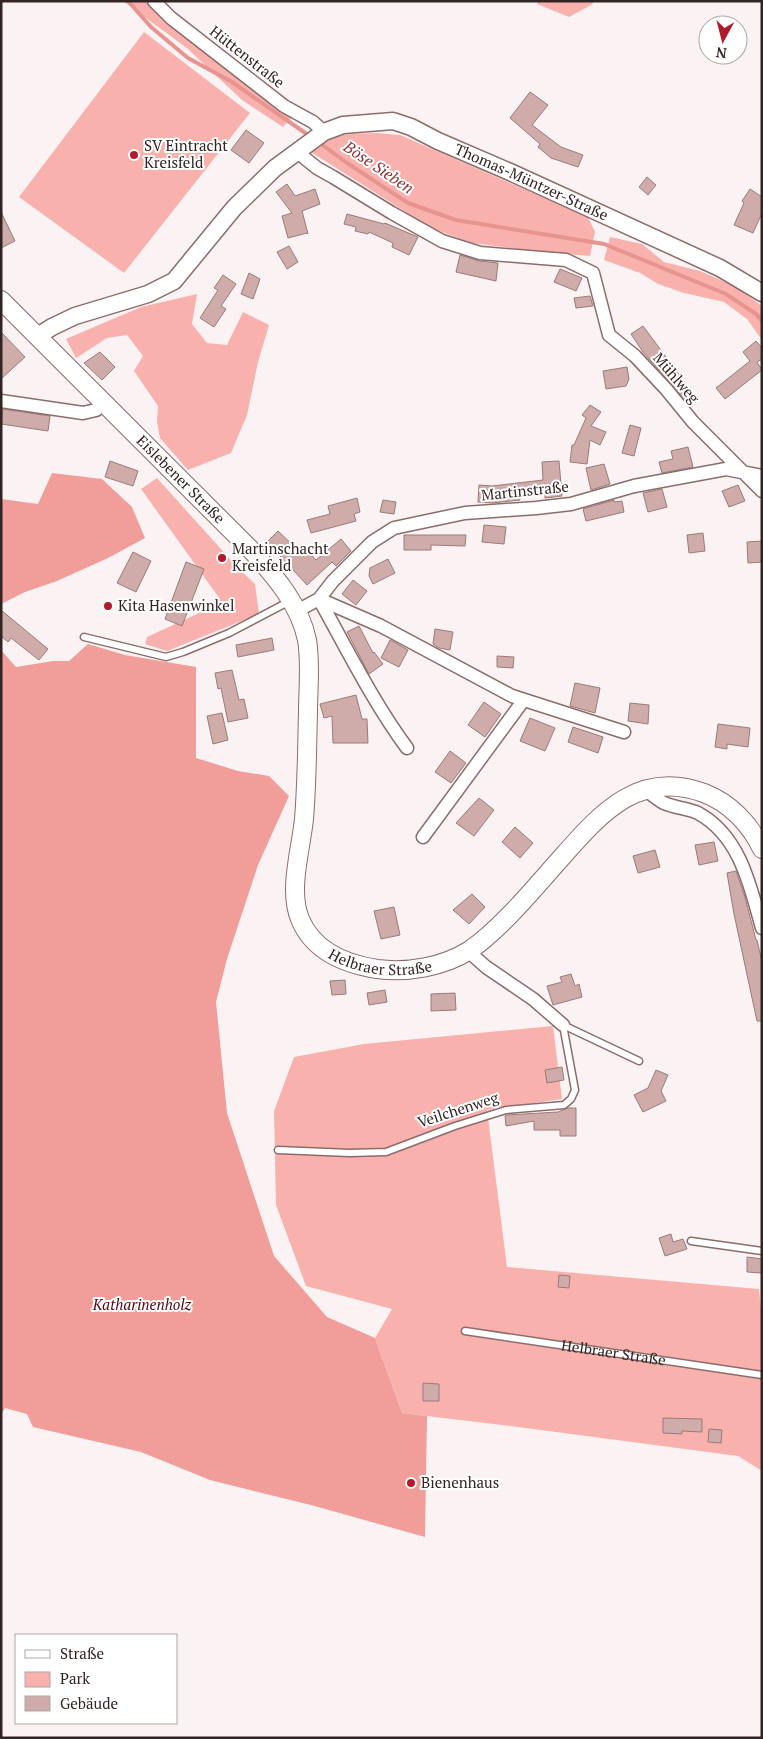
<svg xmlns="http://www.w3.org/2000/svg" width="763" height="1739" font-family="'PT Serif',serif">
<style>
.green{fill:#f9b1ae}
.forest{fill:#f19d99}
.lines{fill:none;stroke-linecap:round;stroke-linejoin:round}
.stream{stroke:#e79390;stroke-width:4}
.building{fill:#cfacaa;stroke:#9b7a78}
.service-casing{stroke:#8c6c6a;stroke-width:9}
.minor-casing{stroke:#8c6c6a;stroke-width:15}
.tertiary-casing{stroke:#8c6c6a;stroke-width:19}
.secondary-casing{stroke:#8c6c6a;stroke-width:20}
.service{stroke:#fff;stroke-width:6}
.minor{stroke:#fff;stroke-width:12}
.tertiary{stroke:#fff;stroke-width:16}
.secondary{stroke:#fff;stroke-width:18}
.poi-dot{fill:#ae1b2c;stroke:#fff;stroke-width:2}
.labels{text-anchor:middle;stroke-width:4;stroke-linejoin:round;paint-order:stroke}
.street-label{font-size:15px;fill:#322423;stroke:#fff}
.poi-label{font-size:15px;fill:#322423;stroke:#fff;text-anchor:start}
.park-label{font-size:15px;font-style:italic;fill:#52060f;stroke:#fff}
.water-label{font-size:16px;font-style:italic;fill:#902e31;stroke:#fff}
</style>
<rect width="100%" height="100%" fill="#fbf3f3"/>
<!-- green -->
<path class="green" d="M123 1H146L178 30 292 117 283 127 242 100 188 49Z
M537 1H595L591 5 569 17 537 4Z
M144 32 250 113 124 273 19 197Z
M376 133 400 135 588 217 595 232 590 256 540 252 472 243 431 228 311 152C336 132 345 134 376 133Z
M610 237 642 244 664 262 700 271 734 286 762 306V340L747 319 724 302 684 293 658 284 640 273 604 260Z
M197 294 192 324 207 343 227 345 243 312 269 325 258 362 247 415 231 453 188 470 160 438 157 422 158 406 134 371 143 356 127 335 107 338 76 358 66 339 141 307Z
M157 478 238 568 255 584 259 614 167 651 145 644 147 637 197 614 220 599 141 489Z
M553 1026 562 1099 487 1110 507 1267 759 1289 762 1320V1471L738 1456 518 1427 402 1413 375 1338 392 1309 306 1286 276 1205 274 1111 294 1057 364 1044Z"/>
<!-- forest -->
<path class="forest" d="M52 473 102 479 132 507 145 538 108 558 57 581 25 592 1 604V499L38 504Z
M88 644 125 655 196 667V758L238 771 269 776 289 796 258 865 227 959 216 1002 227 1113 274 1256 327 1317 375 1338 402 1413 427 1416 425 1537 311 1505 210 1480 141 1452 33 1427 27 1414 5 1408 1 1415V650L16 667 53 661H69Z"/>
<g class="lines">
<!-- stream -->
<path class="stream" d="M128 1 151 27 188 58 232 82 311 137
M317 141 347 163 408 203 456 220 604 244 726 294 756 314 762 321"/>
</g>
<!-- building -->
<path class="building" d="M530 92 548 105 532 125 561 147 583 155 578 167 551 158 538 147 540 144 510 118Z
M246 130 264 143 249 163 231 150Z
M647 177 656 185 648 195 639 187Z
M287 184 295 196 315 189 320 204 302 211 308 234 307 233 288 238 282 216 292 213 276 192Z
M750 189 762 197V213L753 233 734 225 744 203 742 201Z
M1 212 15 241 1 248Z
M347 214 384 224 385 223 418 237 409 255 392 247 393 243 369 232 368 234 355 231 356 227 344 224Z
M289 246 298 262 287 269 277 252Z
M460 255 479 261 498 263 496 281 456 272Z
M560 269 582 278 576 291 554 282Z
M249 273 260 279 253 299 241 294Z
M223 275 236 284 221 306 226 309 214 327 200 318 218 290 214 288Z
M590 296 593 306 576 308 574 298Z
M643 326 695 396 687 402 643 352 631 334Z
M1 332 25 357 1 379Z
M756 341 762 348V359L757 362 762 370 725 399 716 388 750 361 743 352Z
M100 352 115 367 102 380 84 363Z
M627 367 629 379 626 386 606 389 603 371Z
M590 405 601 412 591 426 606 432 600 445 590 440 587 464 570 462 572 445H574L586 418 582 415Z
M3 409 50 416 48 431 1 424Z
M630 425 641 428 634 456 622 453Z
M688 447 693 467 662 473 659 462 673 459 671 451Z
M110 461 138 471 133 486 105 477Z
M559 461 562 496 545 498V492L519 495 520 500 492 503 478 502 479 485 492 486 543 480 542 462Z
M604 464 610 484 591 490 586 468Z
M738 485 745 501 729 507 722 491Z
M662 489 667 507 648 512 643 493Z
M357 498 360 512 354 514 356 521 311 533 307 520 330 514 328 506Z
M383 500 396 502 394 514 380 512Z
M614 500V502L622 501 624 512 586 521 583 509Z
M484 525 506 527 504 544 482 542Z
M278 531 298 550 303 546 316 560 341 539 351 551 336 566 332 562 307 585 267 542Z
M703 533 705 551 689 553 687 535Z
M404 535H466L465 546 431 545V550H404Z
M762 541V562L748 563 747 542Z
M133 552 151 561 136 592 117 583Z
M388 559 395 573 373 584 369 576 370 568Z
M186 562 204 569 182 626 165 619Z
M353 580 367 591 356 605 342 594Z
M1 610 48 649 39 660 11 638 8 642 1 636Z
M359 626 373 653 374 652 383 664 369 674 347 632Z
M435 629 453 632 450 650 439 648 433 644Z
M272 638 274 650 238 657 236 645Z
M390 640 408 650 399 667 381 658Z
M497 656 514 657 513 668 497 667Z
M232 670 239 700 244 699 248 718 228 722 221 688 218 689 215 673Z
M575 683 600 688 595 713 570 706Z
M356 695 362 719H367L368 743H333L332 716 324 718 320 704Z
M484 702 501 714 485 737 468 725Z
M630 703 649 705 648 724 628 721Z
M222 713 228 740 213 744 207 716Z
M530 718 555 728 545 751 520 741Z
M718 724 750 728 748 747 727 744V749L715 747Z
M573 727 603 737 598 753 568 742Z
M450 751 466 763 451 783 435 772Z
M479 798 494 810 474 836 456 823Z
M515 827 533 843 520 858 502 842Z
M714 842 718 861 699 865 695 845Z
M655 850 660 867 638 873 633 856Z
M736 871 745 897 756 940H757L762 962V1021H757L734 914 727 873Z
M472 894 485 907 469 924 453 910Z
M394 907 400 935 381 939 374 911Z
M571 974 575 986 579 984 582 997 553 1005 547 986 562 982 560 977Z
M345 980 346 994 332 995 330 981Z
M385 990 387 1002 369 1005 367 993Z
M455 993 456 1010 431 1011V994Z
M562 1067 564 1080 547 1083 545 1070Z
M656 1070 668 1075 661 1091 666 1101 643 1112 634 1095 648 1088Z
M568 1108H576V1136H560V1130H534V1121L506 1126 505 1116 507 1115 558 1112Z
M671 1234 673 1242 683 1239 687 1249 665 1256 659 1238Z
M747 1257 762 1259V1273L747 1272Z
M559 1275 570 1276 569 1288 558 1287Z
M423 1383 439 1384V1401H423Z
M663 1418 702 1419V1432L682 1431V1434L663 1433Z
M709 1429 722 1430 721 1443 708 1442Z"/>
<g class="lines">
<defs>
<g id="service">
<path d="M84 637 166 657 183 652 229 633 290 601"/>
<path d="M563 1025 639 1061"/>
<path d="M278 1150 350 1153 386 1152 455 1126 506 1110 564 1105 571 1099 575 1090 563 1025"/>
<path d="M691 1241 762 1251"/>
<path id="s1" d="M465 1331 762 1375"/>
</g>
<path id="minor" d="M154 1 171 18 284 106 313 122 324 132
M296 151 317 168 333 177 392 213 442 241 480 253 566 260 593 273 609 335 635 356 666 389 693 422 762 491
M1 401 83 413 96 410 104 403
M319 599 381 626 512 696 624 732
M319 599C347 649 373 702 407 748
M297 611 319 599 333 581 372 542 394 528 465 513 536 508 571 504 634 486 726 469 762 476
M646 790C651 794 658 800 664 803 675 808 687 808 698 813 740 836 750 885 762 928
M423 837 523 701
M468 951 486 967 533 999 563 1025"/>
<g id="tertiary">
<path id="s2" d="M38 336 52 327 75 316 148 294 174 281 234 208 275 168 324 132 343 125 393 121 411 127 438 141 510 172 720 268 762 293"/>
</g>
<g id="secondary">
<path id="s3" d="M1 300 252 551C275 576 300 605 307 640 311 663 308 689 308 712 307 748 307 783 304 819 301 849 288 890 300 919 313 951 345 964 377 969 408 973 443 967 470 950 502 928 536 886 562 857 601 813 639 769 704 793 730 803 750 824 762 849"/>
</g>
</defs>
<!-- service casing -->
<use href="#service" class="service-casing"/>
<!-- minor casing -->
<use href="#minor" class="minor-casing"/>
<!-- tertiary casing -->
<use href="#tertiary" class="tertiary-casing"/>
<!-- secondary casing -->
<use href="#secondary" class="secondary-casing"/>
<!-- service -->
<use href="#service" class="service"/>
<!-- minor -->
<use href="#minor" class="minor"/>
<!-- tertiary -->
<use href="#tertiary" class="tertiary"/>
<!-- secondary -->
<use href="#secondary" class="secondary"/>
</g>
<!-- markers -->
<g class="poi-dot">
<circle cx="134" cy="155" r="5"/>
<circle cx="222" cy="558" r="5"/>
<circle cx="108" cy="606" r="5"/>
<circle cx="411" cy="1483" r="5"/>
</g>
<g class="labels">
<!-- street labels -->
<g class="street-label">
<text transform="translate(247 57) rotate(38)" y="5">Hüttenstraße</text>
<text dy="5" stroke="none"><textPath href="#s2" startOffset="582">Thomas-Müntzer-Straße</textPath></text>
<text transform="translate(676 378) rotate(49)" y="5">Mühlweg</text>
<text dy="5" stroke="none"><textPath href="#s3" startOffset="254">Eislebener Straße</textPath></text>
<text transform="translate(525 491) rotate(-6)" y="5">Martinstraße</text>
<text dy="5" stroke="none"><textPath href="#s3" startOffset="840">Helbraer Straße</textPath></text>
<text transform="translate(458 1110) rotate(-18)" y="5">Veilchenweg</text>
<text dy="5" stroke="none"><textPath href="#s1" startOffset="150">Helbraer Straße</textPath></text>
</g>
<!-- poi labels -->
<g class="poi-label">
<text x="144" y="151">SV Eintracht<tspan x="144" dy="17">Kreisfeld</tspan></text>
<text x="232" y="554">Martinschacht<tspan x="232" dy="17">Kreisfeld</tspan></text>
<text x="118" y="611">Kita Hasenwinkel</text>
<text x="421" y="1488">Bienenhaus</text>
</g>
<!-- park labels -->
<g class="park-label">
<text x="142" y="1310">Katharinenholz</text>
</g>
<!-- water labels -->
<g class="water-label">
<text transform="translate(379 167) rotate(34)" y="6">Böse Sieben</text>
</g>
</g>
<!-- border -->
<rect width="763" height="1739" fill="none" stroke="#322423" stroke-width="5"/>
<!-- legend -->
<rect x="15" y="1634" width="162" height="90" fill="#ffffff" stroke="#ada7a7"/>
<rect x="25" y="1650" width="25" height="8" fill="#ffffff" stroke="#ada7a7"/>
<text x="60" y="1659" font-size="15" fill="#322423">Straße</text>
<rect x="25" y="1672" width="25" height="15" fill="#f9b1ae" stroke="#ada7a7"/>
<text x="60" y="1684" font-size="15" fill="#322423">Park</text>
<rect x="25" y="1696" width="25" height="15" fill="#cfacaa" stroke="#ada7a7"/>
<text x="60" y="1709" font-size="15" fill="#322423">Gebäude</text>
<!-- north arrow -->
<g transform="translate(723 40) rotate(187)"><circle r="24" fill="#ffffff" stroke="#ada7a7"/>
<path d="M0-4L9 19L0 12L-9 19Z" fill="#ae1b2c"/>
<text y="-8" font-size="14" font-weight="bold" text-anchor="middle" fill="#322423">N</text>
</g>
</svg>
